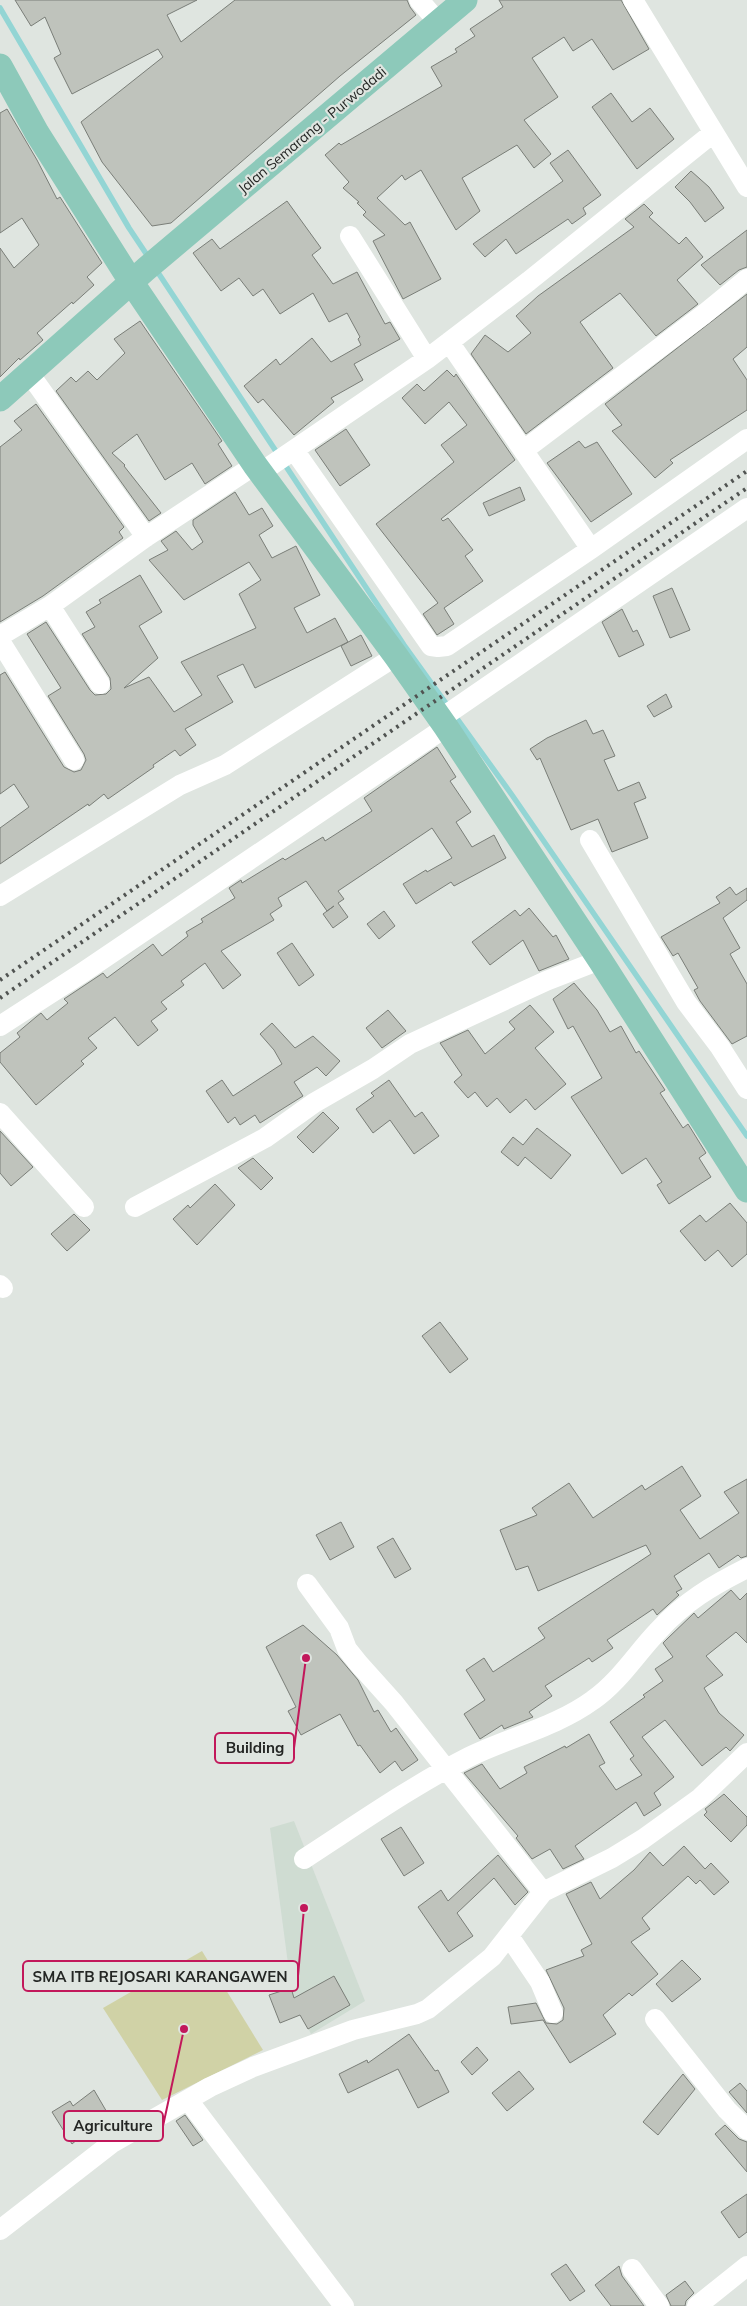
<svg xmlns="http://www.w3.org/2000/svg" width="747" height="2306" font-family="Mulish,sans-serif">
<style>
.built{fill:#cfdcd2}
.green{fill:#d0d2a6}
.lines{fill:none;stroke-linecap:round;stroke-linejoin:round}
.stream{stroke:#93d5d4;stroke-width:5.5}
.building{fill:#bfc3bc;stroke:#7a7e78}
.minor{stroke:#fff;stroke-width:20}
.major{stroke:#8dc9ba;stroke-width:25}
.rail{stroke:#505351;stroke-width:4;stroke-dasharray:2.5 5;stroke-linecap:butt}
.labels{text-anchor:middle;stroke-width:4.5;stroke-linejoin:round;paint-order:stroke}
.street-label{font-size:14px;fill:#242624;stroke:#dfe5e0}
.leader{fill:none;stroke:#c2185b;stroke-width:2}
.callout-dot{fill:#c2185b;stroke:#dfe5e0;stroke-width:2}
.callout{fill:#dfe5e0;stroke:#c2185b;stroke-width:2}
.callout-label{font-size:15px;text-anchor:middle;font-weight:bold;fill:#242624}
</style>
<rect width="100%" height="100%" fill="#dfe5e0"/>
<!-- built -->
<path class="built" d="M294 1821 365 2001 311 2034 292 1994 270 1828Z"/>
<!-- green -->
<path class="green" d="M202 1951 263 2050 162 2100 103 2008Z"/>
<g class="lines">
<!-- stream -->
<path class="stream" d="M0 8 129 228 149 258
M155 268 404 645 512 795 747 1136"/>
</g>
<!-- building -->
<path class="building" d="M15 0H197L167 15 181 42 235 0H407L410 7 416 15 340 76 171 223 152 226 102 162 81 122 163 57 158 49 72 94 54 58 61 54 45 17 31 26Z
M499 0H621L649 49 613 70 592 39 573 51 564 37 532 58 558 97 524 120 551 154 534 168 517 145 462 178 480 211 456 230 421 170 405 180 402 175 377 198 405 225 410 222 441 279 403 299 373 241 385 235 363 215 366 212 357 203 359 202 343 188 349 182 325 155 339 143 341 145 442 86 431 67 457 52 455 49 475 36 470 29 503 7Z
M611 93 632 122 650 108 674 139 637 169 592 107Z
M7 109 37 160 57 199 60 197 102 263 87 277 94 285 73 304 72 302 37 333 43 340 20 360 19 358 0 377V248L14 268 39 245 22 218 0 233V113Z
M568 150 601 195 583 208 586 214 572 224 568 219 516 254 506 239 485 257 473 244 563 181 550 163Z
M691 171 709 187 724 208 705 222 690 202 675 187Z
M287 201 321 248 312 255 333 284 357 272 385 324 390 322 400 339 354 364 363 380 331 398 334 402 294 435 263 399 258 403 244 386 276 359 280 365 312 338 331 362 361 345 358 339 360 337 347 313 329 322 313 293 280 314 263 289 253 296 239 278 221 291 193 253 212 239 220 249Z
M644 204 653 213 649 217 679 244 686 237 703 257 677 280 698 304 656 336 620 293 580 322 613 368 526 434 471 354 485 335 508 352 531 333 516 316 538 296 634 227 625 219Z
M747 230V267L739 270 720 285 701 265Z
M747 294V347L733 359 747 380V410L670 460 673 463 655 478 612 431 622 425 605 404Z
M140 321 222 441 218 444 232 466 205 484 192 463 165 480 137 434 112 453 125 465 124 466 161 513 149 521 56 391 71 377 76 382 88 371 97 380 125 353 114 339Z
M447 370 454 377 456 374 515 460 441 519 443 521 448 518 473 550 465 556 483 581 444 608 454 624 437 635 423 614 438 603 376 524 454 462 441 445 467 425 449 402 425 424 402 398 417 384 424 391Z
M36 404 124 527 119 532 123 538 43 596 0 622V447L22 430 14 421Z
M346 429 370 465 340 486 315 450Z
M579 441 585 448 597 442 632 494 591 522 547 463Z
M520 487 525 500 489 516 483 503Z
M235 492 249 515 262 508 273 526 259 535 272 558 296 546 320 595 294 608 307 633 335 618 348 642 255 688 243 664 217 676 233 702 185 729 196 745 180 756 175 750 153 765 154 767 108 799 104 794 89 806 88 804 0 864V828L29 807 14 784 0 794V675L5 672 64 767 74 772 81 770 86 760 84 754 48 696 61 688 27 634 46 622 90 690 95 695 106 694 111 689 110 678 82 634 95 627 86 612 101 603 99 600 140 575 162 612 139 626 158 658 124 688 149 677 174 712 202 695 181 662 256 628 239 594 261 580 249 562 184 600 149 560 168 550 161 541 176 531 192 550 203 542 193 525V520Z
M672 588 690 630 670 638 653 596Z
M622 609 633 632 637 630 644 645 619 657 602 622Z
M361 635 372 656 351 666 341 646Z
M666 694 672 707 654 717 647 706Z
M586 720 593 734 603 730 615 756 604 760 618 791 639 782 646 798 634 803 648 838 612 852 598 819 571 830 540 758 537 760 530 749 547 738Z
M437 747 456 777 450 781 471 812 456 822 472 847 494 835 506 858 454 886 451 882 416 904 403 884 426 870 427 872 452 858 432 828 338 891 344 899 338 903 348 917 333 928 323 914 334 906 327 911 306 881 278 898 282 906 270 914 274 920 221 951 241 975 223 989 205 963 181 981 184 985 161 1002 167 1009 151 1021 158 1030 138 1046 115 1017 88 1038 97 1048 81 1061 84 1064 36 1105 0 1062V1053L20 1037 17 1033 36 1017 41 1013 47 1020 68 1003 64 999 103 973 107 978 153 944 162 956 188 936 186 932 203 922 201 919 235 898 229 888 241 880 242 883 283 858 285 860 323 837 325 841 372 811 364 798Z
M730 887 736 895 747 888V900L723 918 740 948 730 954 747 984V1036L732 1044 700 1001 694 990 698 988 678 953 673 956 661 937 720 903 716 897Z
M529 908 553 937 556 935 569 959 539 971 523 940 490 965 472 942 515 910 520 916Z
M384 911 395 926 379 939 367 924Z
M292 943 314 975 299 986 277 953Z
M574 983 597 1010 610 1032 621 1026 636 1053 639 1051 665 1090 660 1093 683 1128 688 1124 706 1153 699 1158 711 1177 669 1204 657 1185 662 1182 646 1158 622 1174 571 1097 602 1078 573 1026 568 1029 553 999Z
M530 1005 554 1032 535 1048 566 1084 535 1110 526 1099 510 1113 497 1098 487 1107 475 1092 468 1098 454 1082 462 1075 440 1043 468 1030 485 1054 515 1029 509 1022Z
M388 1010 406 1031 382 1048 366 1028Z
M272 1023 295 1048 313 1036 340 1061 326 1076 317 1067 294 1082 303 1096 260 1123 255 1115 240 1125 235 1117 228 1123 206 1091 222 1080 233 1096 282 1064 274 1050 260 1034Z
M389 1080 415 1117 422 1112 439 1136 414 1154 390 1120 373 1133 356 1109 374 1096 371 1093Z
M323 1112 339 1128 313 1153 297 1137Z
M537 1128 571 1155 551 1179 525 1157 518 1166 501 1152 513 1137 523 1145Z
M0 1131 33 1167 11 1186 0 1173Z
M253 1158 273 1178 261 1190 238 1168Z
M215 1184 235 1205 197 1245 173 1219 188 1205 190 1208Z
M730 1203 747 1223V1254L732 1267 718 1250 705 1261 680 1231 700 1215 706 1222Z
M74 1214 90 1230 67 1251 51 1234Z
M440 1322 468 1359 450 1373 422 1336Z
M682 1466 701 1496 680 1510 700 1539 739 1513 724 1492 747 1479V1556L741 1558 738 1555 719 1568 709 1553 674 1576 682 1589 676 1592 679 1595 657 1615 653 1609 607 1640 613 1648 592 1662 589 1658 545 1686 552 1696 529 1712 533 1717 504 1729 502 1725 480 1739 464 1714 485 1700 466 1670 484 1658 493 1672 545 1638 538 1628 651 1554 646 1545 538 1591 528 1566 516 1570 500 1530 537 1515 532 1508 569 1483 593 1518 642 1485 645 1490Z
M341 1522 354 1547 330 1560 316 1535Z
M393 1538 411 1569 395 1578 377 1547Z
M731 1590 740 1600 747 1593V1643L736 1632 706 1656 723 1675 704 1688 719 1713 744 1735 730 1751 726 1747 702 1766 665 1720 642 1737 674 1777 654 1793 661 1805 644 1816 636 1802 575 1846 584 1859 563 1869 550 1849 532 1859 516 1838 518 1836 464 1773 482 1764 500 1789 527 1773 524 1767 565 1746 566 1748 589 1734 605 1763 599 1766 616 1790 642 1775 630 1759 634 1756 610 1722 645 1697 643 1695 663 1681 655 1669 673 1657 663 1643 667 1639 694 1613 698 1618Z
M303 1625 337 1655 358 1680 374 1712 378 1710 391 1732 396 1728 418 1760 402 1771 395 1761 380 1773 360 1745 358 1746 340 1714 301 1735 288 1711 296 1707 266 1647Z
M724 1794 747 1817V1825L731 1842 704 1815 707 1812 705 1809Z
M401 1827 424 1863 404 1876 381 1839Z
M684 1846 705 1869 711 1863 729 1882 714 1895 700 1880 696 1884 688 1876 642 1918 650 1929 631 1942 658 1974 632 1996 629 1993 603 2015 616 2034 570 2063 543 2020 511 2024 508 2007 536 2003 546 2023 557 2024 563 2020 564 2008 546 1970 584 1956 581 1950 592 1944 566 1894 591 1882 600 1899 634 1870 650 1852 663 1866Z
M498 1855 528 1892 515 1905 494 1878 457 1913 473 1936 449 1952 418 1907 441 1890 448 1901Z
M682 1960 701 1979 672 2002 656 1984Z
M334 1976 350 2005 308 2029 300 2015 280 2023 269 1995 291 1988 294 1998Z
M409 2034 435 2071 438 2070 449 2092 418 2108 398 2069 348 2093 339 2074 367 2060 368 2063Z
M477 2047 488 2060 472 2075 461 2062Z
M519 2071 534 2089 507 2111 492 2093Z
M683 2074 695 2089 658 2135 643 2122Z
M740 2083 747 2091V2113L729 2092Z
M94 2090 108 2114 72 2144 52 2112 70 2101 73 2106Z
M185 2115 203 2140 193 2146 176 2121Z
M725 2125 739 2139 747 2142V2172L715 2134Z
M747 2194V2232L739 2238 721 2212Z
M566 2264 585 2291 570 2301 551 2274Z
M619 2266 622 2276 644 2306H611L595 2285Z
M685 2281 694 2293 686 2301 685 2306H671L666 2295Z"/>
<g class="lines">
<!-- minor -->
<path class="minor" d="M419 0 438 22
M633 0 747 187
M350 236 427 359
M449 342 591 549
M29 373 146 537
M294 450 431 646 438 647 447 646 591 549 747 439
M524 450 703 315 747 279
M260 473 427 359 529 281 713 133
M50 606 100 684
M0 636 50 606 146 537 255 465
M0 641 74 760
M440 719 747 508
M590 840 686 1002 720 1047 747 1089
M0 896 180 785 225 765 396 656
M0 1026 82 973 446 727
M0 1113 84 1207
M135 1207 265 1138 314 1103 373 1069 410 1044 546 981 600 960
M0 1285 3 1288
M307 1584 339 1628 347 1649 359 1664 394 1703 543 1892
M304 1859C358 1824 412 1786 469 1757 510 1737 556 1727 593 1700 619 1682 636 1654 658 1631 684 1602 713 1585 747 1568
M509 1936 540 1982 553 2013
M655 2019 727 2110 747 2130
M188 2100 344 2306
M0 2230 112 2143 210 2087 253 2067 353 2030 417 2014 428 2009 492 1957 543 1892 612 1858 643 1839 700 1798 747 1753
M632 2269 659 2306
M697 2306 747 2266"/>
<!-- major -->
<path class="major" d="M0 66 37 133 132 283 255 465 396 656 446 727 600 960 747 1190
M0 399 146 269 465 0"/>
<!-- rail -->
<path class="rail" d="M0 980 747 471
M0 998 747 488"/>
</g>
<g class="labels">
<!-- street labels -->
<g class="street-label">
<text transform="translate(312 130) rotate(-40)" y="5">Jalan Semarang - Purwodadi</text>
</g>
</g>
<!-- callouts -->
<path class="leader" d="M306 1658L294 1748M304 1908L298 1976M184 2029L163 2126"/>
<g class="callout-dot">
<circle cx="306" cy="1658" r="5"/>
<circle cx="304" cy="1908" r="5"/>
<circle cx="184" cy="2029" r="5"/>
</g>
<g class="callout">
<rect x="215" y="1733" width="79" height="30" rx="5"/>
<rect x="23" y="1961" width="275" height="30" rx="5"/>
<rect x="64" y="2111" width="99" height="30" rx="5"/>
</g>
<g class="callout-label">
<text x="255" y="1753">Building</text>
<text x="160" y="1982">SMA ITB REJOSARI KARANGAWEN</text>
<text x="113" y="2131">Agriculture</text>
</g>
</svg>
